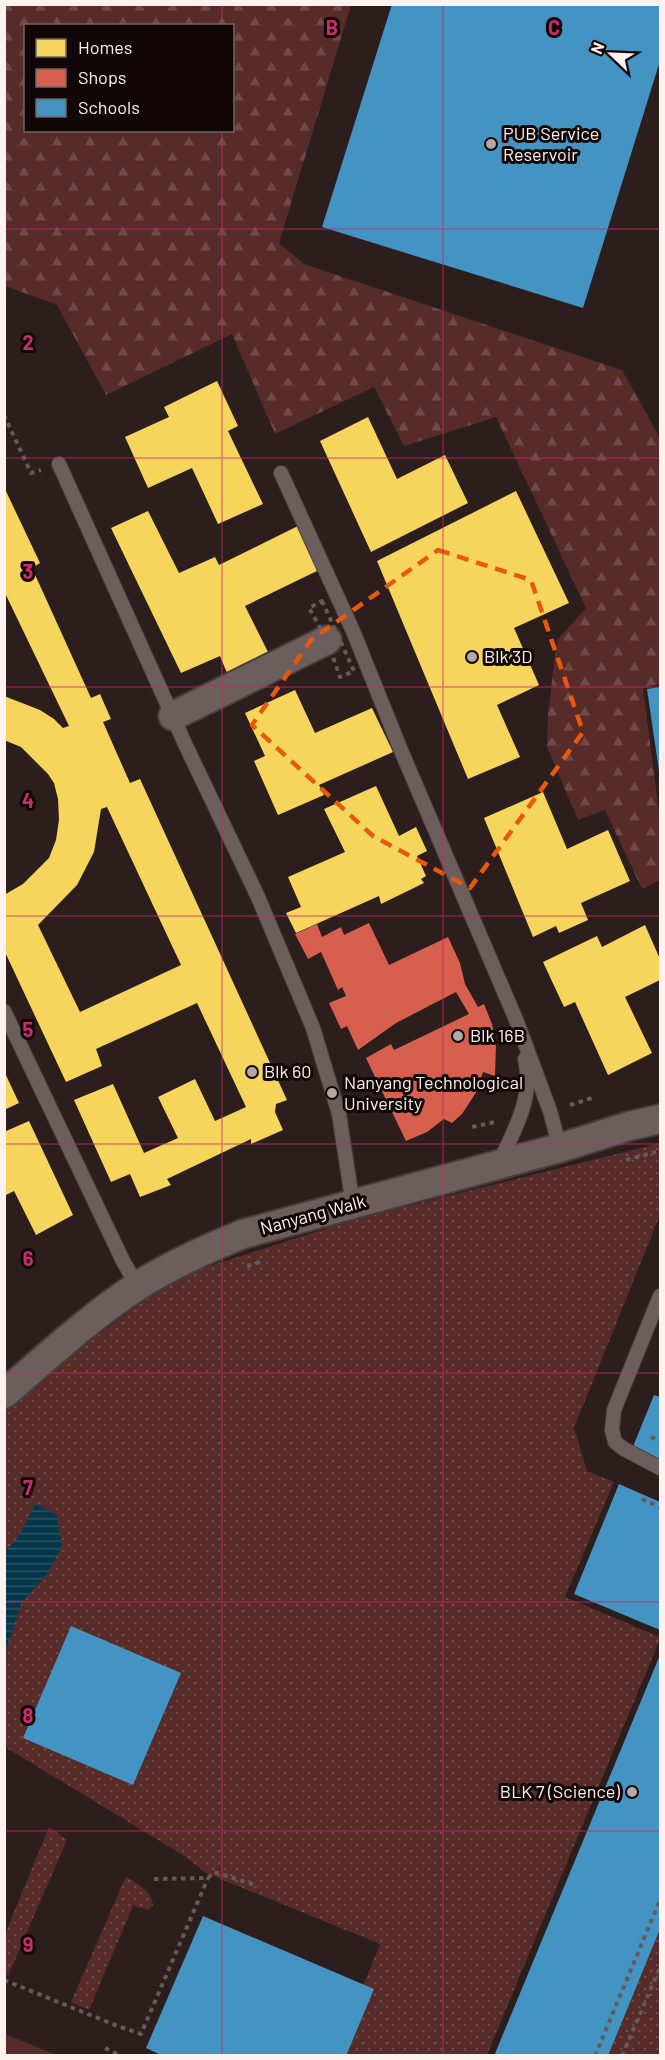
<svg xmlns="http://www.w3.org/2000/svg" width="665" height="2060" font-family="Barlow,sans-serif">
<style>
.green{fill:url(#green-dots)}
.forest{fill:url(#forest-firs);fill-rule:evenodd}
.pitch{fill:#562b28}
.water{fill:url(#water-rules)}
.homes{fill:#f6d55c;fill-rule:evenodd}
.shops{fill:#d6604d}
.schools{fill:#4393c3}
.lines{fill:none;stroke-linecap:round;stroke-linejoin:round}
.service-casing{stroke:#483d3c;stroke-width:16}
.minor-casing{stroke:#483d3c;stroke-width:32}
.path{stroke:#665a59;stroke-width:4;stroke-dasharray:4.5 4.5;stroke-linecap:butt}
.service{stroke:#6b5e5d;stroke-width:14}
.minor{stroke:#6b5e5d;stroke-width:28}
.marked{fill:none;stroke:#e8590c;stroke-width:4.5;stroke-dasharray:12 8;stroke-linejoin:round}
.grid{fill:none;stroke:#c82e6a;stroke-width:1.5;stroke-opacity:0.55}
.poi-dot{fill:#b4a8a6;stroke:#120707;stroke-width:2}
.labels{text-anchor:middle;stroke-width:6;stroke-linejoin:round;paint-order:stroke}
.poi-label{font-size:18px;fill:#fdf2f0;stroke:#120707;text-anchor:start}
.street-label{font-size:18px;fill:#fdf2f0;stroke:#120707}
.grid-label{font-size:20px;text-anchor:middle;font-weight:bold;fill:#c82e6a;stroke:#120707;stroke-width:6;stroke-linejoin:round;paint-order:stroke}
</style>
<defs>
<pattern id="green-dots" width="8" height="8" patternUnits="userSpaceOnUse" patternTransform="scale(1.5)"><rect width="8" height="8" fill="#562b28"/><path d="M2 2h.1M6 6h.1" fill="none" stroke="#6f4a48" stroke-width="1.8" stroke-linecap="round"/></pattern>
<pattern id="forest-firs" width="22" height="20" patternUnits="userSpaceOnUse" patternTransform="scale(1.5)"><rect width="22" height="20" fill="#562b28"/><path d="M5 1l3.5 6h-7zM16 11l3.5 6h-7z" fill="#6f4a48"/></pattern>
<pattern id="water-rules" width="6" height="5" patternUnits="userSpaceOnUse" patternTransform="scale(1.5)"><rect width="6" height="5" fill="#04374a"/><path d="M0 2.5h6" fill="none" stroke="#2a5464"/></pattern>
</defs>
<rect width="100%" height="100%" fill="#2c1e1d"/>
<!-- green -->
<path class="green" d="M660 1143V1215L574 1428 587 1471 614 1482 565 1597 660 1637V1639L487 2055H335L380 1944 206 1873 186 1857 5 1747 4 1408 160 1287 191 1272 356 1219Z
M49 1827 67 1840 8 1976 5 1974V1934Z
M126 1876C137 1884 152 1891 153 1905L149 1910 133 1906 89 2010 71 2002Z
M660 1929V2055L608 2056Z"/>
<!-- forest -->
<path class="forest" d="M4 5H351L279 243 304 264 622 370 660 438V684L643 688 660 820V880L642 889 605 810 578 820 547 747 548 714 557 640 586 608 496 417 404 446 374 387 275 434 232 334 106 395 57 305 5 286ZM26 26H232V130H26Z"/>
<!-- pitch -->
<path class="pitch" d="M4 2034H5L57 2055H5Z"/>
<!-- water -->
<path class="water" d="M35 1503 57 1515 62 1546 48 1573 22 1602 5 1652V1551C19 1540 28 1519 35 1503Z"/>
<!-- homes -->
<path class="homes" d="M217 381 238 426 228 431 263 504 218 524 192 468 148 488 125 437 169 417 164 407Z
M368 417 397 479 445 455 468 503 371 552 320 441Z
M4 487 40 563 32 568 91 698 100 694 111 719 103 722 130 783 140 779 287 1100 276 1104 275 1112 283 1130 251 1144V1139L167 1179 171 1185 140 1197 130 1174 111 1182 74 1100 113 1084 144 1153 178 1138 158 1097 195 1079 215 1121 246 1107 197 1003 96 1049 102 1066 66 1082 4 950V895L23 884 49 858 56 840 59 820 58 799 54 783 48 774 21 747 4 740V696L40 710 54 719 63 728 69 726 4 591ZM107 807 181 965 80 1012 38 925 77 885 94 852 101 809Z
M516 491 569 603 514 628 539 685 497 705 520 757 468 779 377 561Z
M148 511 179 573 215 557 219 565 298 526 319 570 245 606 268 652 227 673 220 656 181 673 111 528Z
M295 690 315 733 372 708 393 752 319 785 324 795 278 815 254 761 265 756 245 713Z
M376 786 399 836 416 827 427 851 417 856 426 876 421 879 424 883 381 904 379 896 296 933 286 913 301 907 288 877 345 852 324 809Z
M543 792 567 849 608 830 630 881 581 903 588 920 559 933 556 926 533 937 484 818Z
M645 925 660 959V980L625 997 652 1053 608 1075 575 1002 564 1007 543 962 597 936 602 947Z
M4 1071 19 1103 4 1110Z
M29 1121 73 1215 36 1235 14 1191 4 1196V1132Z"/>
<!-- shops -->
<path class="shops" d="M369 923 389 965 448 937 460 963 465 984 478 1007 484 1004 492 1024 496 1043 495 1076 483 1072 477 1091 462 1114 452 1123 444 1119 427 1132 406 1141 366 1058 391 1044 394 1050 469 1014 456 992 396 1023 358 1050 347 1026 341 1029 329 1003 346 996 342 987 338 990 321 952 308 959 295 934 317 924 322 937 341 927 344 935Z"/>
<!-- schools -->
<path class="schools" d="M392 4H660V61L583 308 322 227Z
M660 687V771H659L647 689Z
M654 1395 660 1397V1461L632 1449Z
M619 1484 660 1502V1630L574 1594Z
M71 1626 181 1673 133 1785 23 1738Z
M660 1655V1929L608 2056H494Z
M203 1916 374 1989 346 2056H163L146 2048Z"/>
<g class="lines">
<defs>
<path id="service" d="M59 464 186 746 258 897 313 1028 339 1114 353 1205
M281 473 353 631 400 748 517 1022 550 1111 560 1148
M4 1011 123 1261 137 1286
M499 1163C515 1129 534 1097 525 1059
M660 1296 614 1410 612 1430 615 1442 624 1449 660 1468"/>
<path id="minor" d="M173 716 327 640
M4 1394C47 1357 89 1318 136 1287 170 1265 206 1249 243 1234L560 1148 629 1126 660 1119"/>
</defs>
<!-- service casing -->
<use href="#service" class="service-casing"/>
<!-- minor casing -->
<use href="#minor" class="minor-casing"/>
<!-- path -->
<path class="path" d="M4 415 31 473 41 470
M322 601 354 671 340 677 327 640 309 608Z
M570 1105 595 1097
M472 1127 495 1122
M626 1160 656 1152
M247 1266 263 1261
M651 1437 660 1441
M642 1499 660 1507
M154 1879 208 1878 214 1872 258 1886
M4 1980 115 2025 141 2034 208 1878
M105 2048 121 2056
M595 2056 660 1900
M622 2056 660 1967"/>
<!-- service -->
<use href="#service" class="service"/>
<!-- minor -->
<use href="#minor" class="minor"/>
</g>
<!-- marked area -->
<path class="marked" d="M438 550 531 580 583 732 470 888 373 836 252 725 311 640Z"/>
<!-- grid -->
<path class="grid" d="M222 4V26M443 4V2056M222 130V2056M4 229H660M4 458H660M4 687H660M4 916H660M4 1144H660M4 1373H660M4 1602H660M4 1831H660"/>
<!-- markers -->
<g class="poi-dot">
<circle cx="491" cy="144" r="6"/>
<circle cx="472" cy="657" r="6"/>
<circle cx="458" cy="1036" r="6"/>
<circle cx="252" cy="1072" r="6"/>
<circle cx="332" cy="1093" r="6"/>
<circle cx="632" cy="1792" r="6"/>
</g>
<g class="labels">
<!-- poi labels -->
<g class="poi-label">
<text x="503" y="140">PUB Service<tspan x="503" dy="21">Reservoir</tspan></text>
<text x="484" y="663">Blk 3D</text>
<text x="470" y="1042">Blk 16B</text>
<text x="264" y="1078">Blk 60</text>
<text x="344" y="1089">Nanyang Technological<tspan x="344" dy="21">University</tspan></text>
<text x="620" y="1798" text-anchor="end">BLK 7 (Science)</text>
</g>
<!-- street labels -->
<g class="street-label">
<text transform="translate(313 1215) rotate(-15)" y="6">Nanyang Walk</text>
</g>
</g>
<g class="grid-label">
<text x="332" y="35">B</text>
<text x="554" y="35">C</text>
<text x="28" y="350">2</text>
<text x="28" y="579">3</text>
<text x="28" y="808">4</text>
<text x="28" y="1037">5</text>
<text x="28" y="1266">6</text>
<text x="28" y="1495">7</text>
<text x="28" y="1723">8</text>
<text x="28" y="1952">9</text>
</g>
<!-- border -->
<rect width="665" height="2060" fill="none" stroke="#fdf2f0" stroke-width="12"/>
<!-- legend -->
<rect x="24" y="24" width="210" height="108" fill="#120707" stroke="#706564" stroke-width="1.5"/>
<rect x="36" y="39" width="30" height="18" fill="#f6d55c" stroke="#706564" stroke-width="1.5"/>
<text x="78" y="54" font-size="18" fill="#fdf2f0">Homes</text>
<rect x="36" y="69" width="30" height="18" fill="#d6604d" stroke="#706564" stroke-width="1.5"/>
<text x="78" y="84" font-size="18" fill="#fdf2f0">Shops</text>
<rect x="36" y="99" width="30" height="18" fill="#4393c3" stroke="#706564" stroke-width="1.5"/>
<text x="78" y="114" font-size="18" fill="#fdf2f0">Schools</text>
<!-- north arrow -->
<g transform="translate(611 54) rotate(293)" stroke="#120707" stroke-width="4.5" paint-order="stroke">
<path d="M0-4.5L10 22L0 15L-10 22Z" fill="#fdf2f0"/>
<text y="-9" font-size="16" font-weight="bold" text-anchor="middle" fill="#fdf2f0">N</text>
</g>
</svg>
